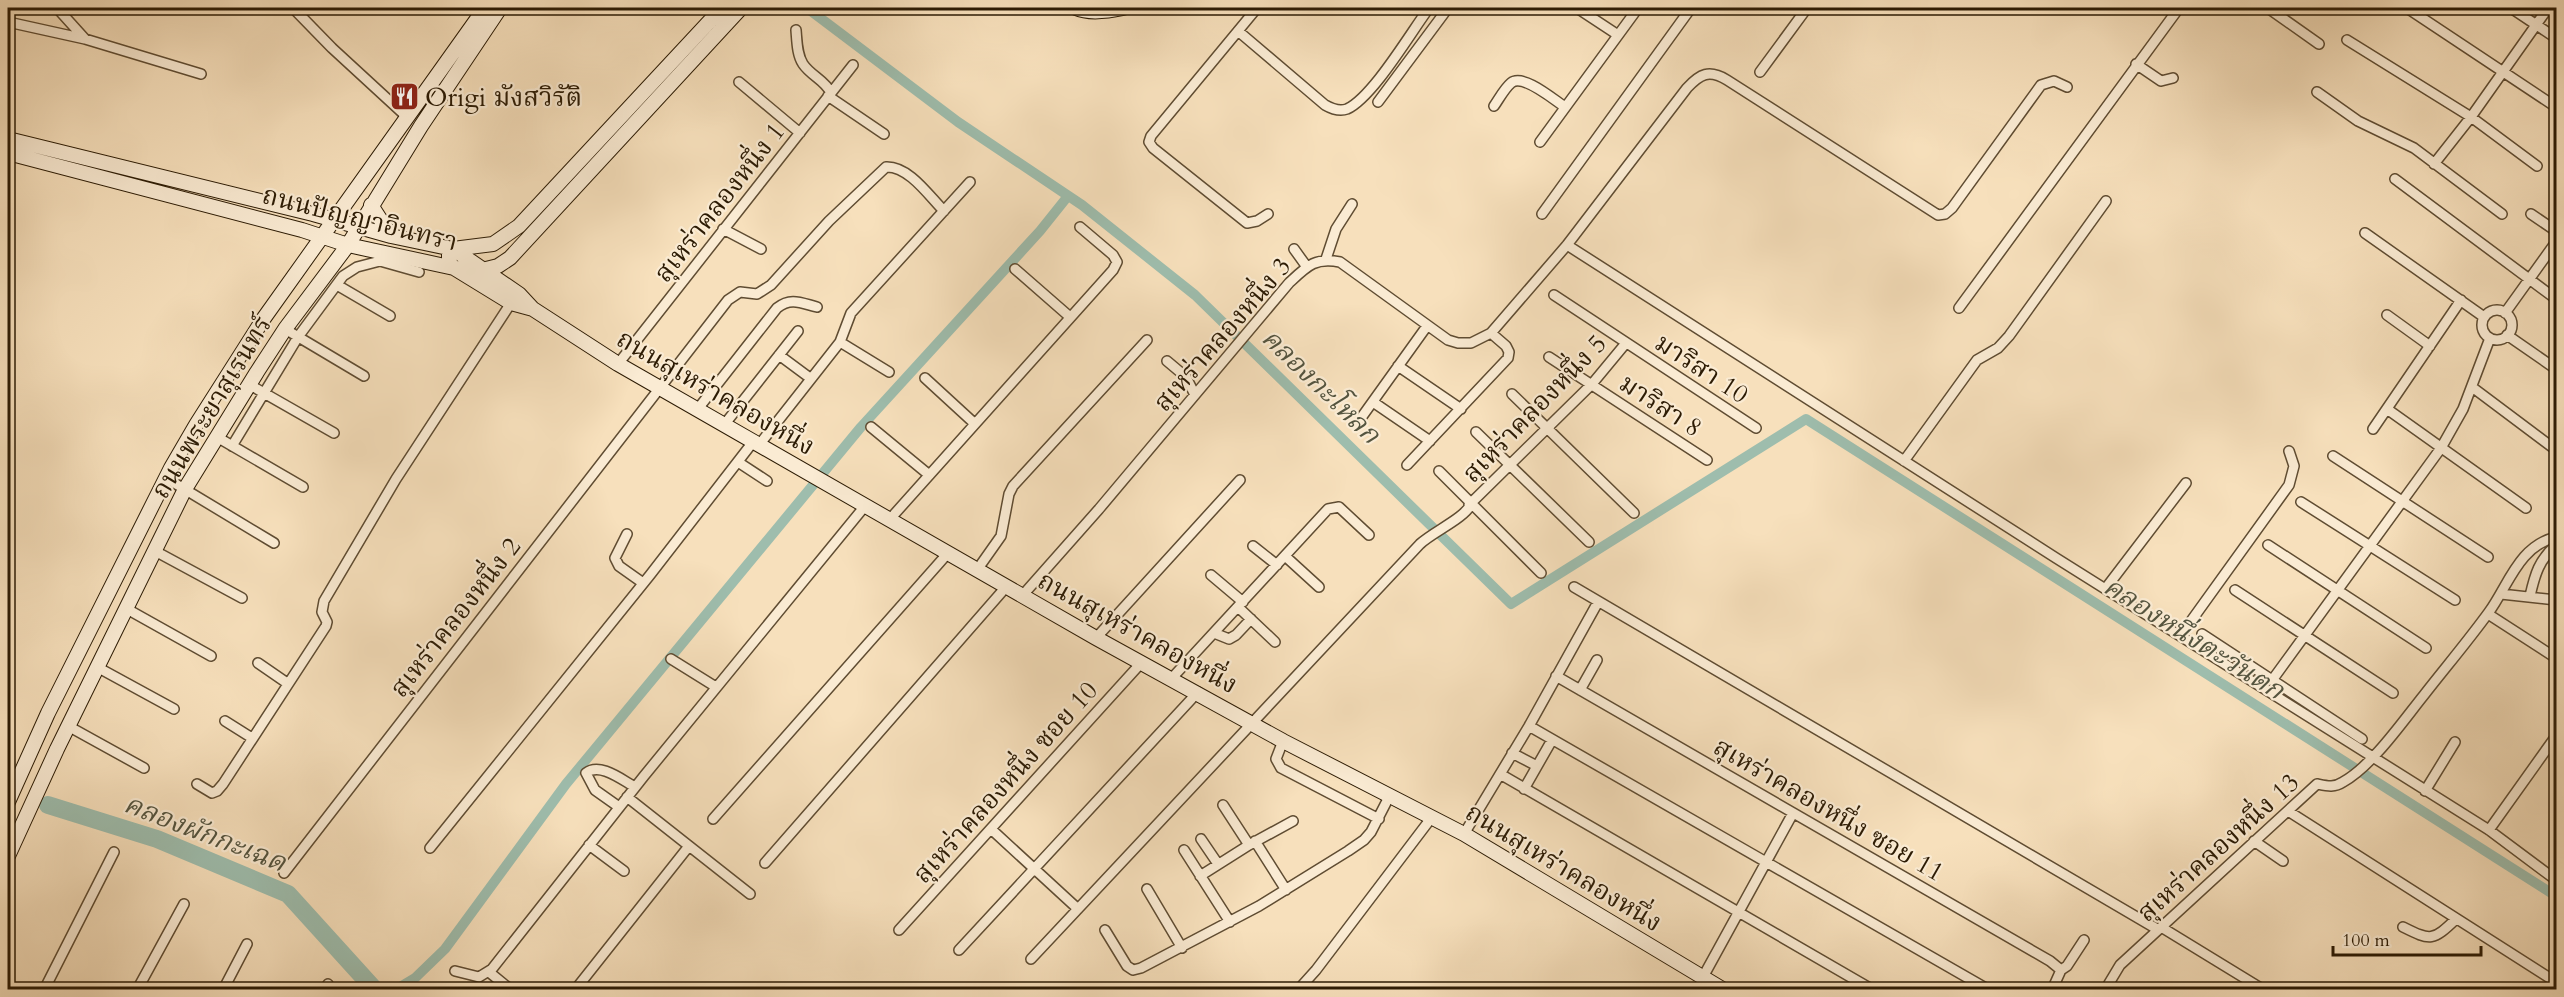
<svg xmlns="http://www.w3.org/2000/svg" width="2564" height="997" font-family="Cardo,'Noto Serif Thai',serif">
<style>
.lines{fill:none;stroke-linecap:round;stroke-linejoin:round}
.canal{stroke:#9ebdad;stroke-width:10}
.river{stroke:#9ebdad;stroke-width:18}
.street-casing{stroke:#5f4c32;stroke-width:12}
.secondary-casing{stroke:#2c1b04;stroke-width:16}
.street{stroke:#faebd3;stroke-width:9}
.secondary{stroke:#faebd3;stroke-width:14}
.labels{text-anchor:middle;stroke-width:4.5;stroke-linejoin:round;paint-order:stroke}
.poi-label{font-size:26px;fill:#2c1b04;stroke:#faebd3;text-anchor:start}
.street-label{font-size:26px;fill:#2c1b04;stroke:#faebd3}
.water-label{font-size:27px;font-style:italic;fill:#54543f;stroke:#faebd3}
</style>
<rect width="100%" height="100%" fill="#f7e0bc"/>
<filter id="stains"><feTurbulence type="fractalNoise" baseFrequency=".00333" numOctaves="4"/><feColorMatrix values="0 0 0 0 .2 0 0 0 0 .09 0 0 0 0 .02 0 0 0 .5 -.17"/></filter>
<radialGradient id="worn" r=".72"><stop offset=".6" stop-color="#630" stop-opacity="0"/><stop offset="1" stop-color="#630" stop-opacity=".3"/></radialGradient>
<g class="lines">
<!-- canal -->
<path class="canal" d="M807 8 958 122 1082 205 1195 295 1511 604 1806 419 2556 896
M395 990 415 978 445 949 566 784 861 427 1040 231 1068 196"/>
<!-- river -->
<path class="river" d="M48 805 157 839 288 894 375 990"/>
<defs>
<path id="street" d="M57 8 85 39
M293 8 332 48 407 117
M1257 8 1151 136 1149 142 1153 148 1247 223 1257 221 1268 214
M1577 8 1618 35
M2268 8 2319 44
M2407 8 2556 107
M2511 8 2556 38
M8 22 85 39 201 74
M796 30C797 42 797 55 803 64 811 76 825 80 831 93
M1238 31 1325 105C1332 109 1339 112 1347 109 1373 97 1411 32 1429 8
M2347 40 2471 117 2537 166
M2136 64 2161 81 2173 78
M1760 72 1807 8
M739 82 800 133
M2317 92 2358 121 2414 148 2502 214
M828 96 884 134
M1378 102 1448 8
M1494 106C1499 99 1504 89 1511 83 1523 73 1554 100 1565 107
M1540 142 1638 8
M2434 164 2471 117 2548 8
M2395 179 2556 299
M1542 214 1691 8
M2531 214 2556 231
M723 229 761 249
M2365 233 2484 317
M1567 245 2056 558 2489 830 2556 880
M1294 249 1307 267
M1326 259 1336 229 1352 204
M1015 269 1070 317
M337 285 390 316
M1554 295 1756 428
M1959 308 2179 8
M2482 325a15 15 0 1 1 30 0a15 15 0 1 1-30 0Z
M2505 313 2556 242
M2387 315 2430 346
M285 329 364 376
M2507 335 2556 369
M840 342 889 372
M779 355 810 378
M1549 357 1707 460
M1167 361 1186 377 1195 395
M618 364 853 65
M1398 366 1461 409
M925 378 974 423
M250 385 334 433
M2472 387 2556 450
M1512 394 1634 513
M1373 402 1430 441
M2387 409 2526 508
M697 410 777 308C791 297 801 303 817 307
M1361 418 1427 326
M724 425 798 331
M871 427 928 474
M2373 429 2461 300
M1476 432 1589 542
M217 437 303 487
M759 445 840 342 851 313 970 182
M232 446 298 337 343 276 357 267 380 261 419 272
M2333 456 2488 557
M1904 461 1977 360 1998 348 2009 336 2106 201
M738 462 767 481
M1407 465 1508 358 1509 352 1506 346 1491 333
M1439 471 1541 573
M166 478 274 543
M2301 502 2455 600
M1469 505 1592 384 1626 343
M890 519 1113 270 1117 262 1113 255 1080 227
M627 534 615 558 619 566 643 583
M2268 545 2426 648
M1253 546 1277 565
M155 551 242 598
M1285 556 1319 587
M977 570 1001 536 1009 494 1013 486 1147 340
M1211 575 1243 602
M1574 587 2157 929
M2106 588 2186 483
M2235 590 2393 693
M2501 594 2556 600
M1022 596 1099 509 1289 283C1307 266 1315 257 1340 262L1448 340 1458 343H1471L1491 333 1567 245 1687 88C1700 74 1709 69 1727 80L1938 215 1945 214 1952 208 2041 85 2054 81 2067 87
M2530 596C2535 574 2539 560 2556 545
M1238 607 1275 642
M127 609 211 656
M2488 614 2556 658
M1214 633 1229 639 1236 635 1251 619
M2202 634 2362 739
M2181 635 2289 485 2294 466 2289 451
M1096 638 1240 480
M671 659 716 687
M258 663 287 683
M97 667 174 709
M1556 676 2050 961 2061 970
M1172 678 1328 509 1339 507 1369 535
M2273 679 2441 448 2463 409 2490 338
M1580 690 1597 660
M225 721 252 738
M68 726 144 768
M1529 726 1989 990
M1283 741 1276 759 1281 768 1379 819
M1512 753 1537 766
M1500 774 1873 990
M197 784 212 793 217 791 223 784 326 626 327 622 322 612 324 601 396 479 511 303
M1524 789 1552 740
M2425 791 2455 742
M627 797 750 894
M1223 805 1249 845
M619 807 595 790 586 773C600 762 622 780 635 787
M2288 811 2556 982
M713 819 948 553
M991 829 1078 909
M2489 830 2556 736
M1464 834 1529 726 1598 602
M1201 839 1218 864
M1255 841 1286 890
M2254 841 2283 861
M589 845 624 871
M430 848 650 575 753 442
M1184 850 1230 922
M765 863 1006 587
M284 873 728 300 740 292 757 294 771 285 829 221 886 167C909 166 929 196 944 211
M1200 876 1249 845 1293 821
M1147 889 1182 948
M2161 927 2264 990
M2403 927C2431 941 2433 941 2456 919
M899 930 1142 662
M1105 930 1127 966 1133 970 1141 968 1259 906 1348 851 1364 840 1371 832 1390 795
M959 950 1198 692
M1031 959 1420 544C1434 531 1464 519 1472 503
M2061 970 2067 966 2084 940
M455 971 479 977 492 969 644 776 865 506
M489 972 511 990
M1703 977 1793 813
M44 990 114 852
M137 990 184 904
M223 990 247 944
M325 990 328 984
M575 990 689 846
M1015 990V988
M1298 990 1316 970 1432 817
M2052 990 2061 970
M2105 990 2120 965 2317 784C2327 786 2334 788 2343 782 2372 766 2403 721 2424 695 2445 668 2468 641 2489 612 2509 584 2519 546 2556 537"/>
<path id="secondary" d="M1076 8C1089 14 1109 11 1123 8
M8 139 313 214 391 236 453 249 493 244 519 226 722 8
M8 153 302 230 348 245 454 268 482 270 498 266 510 258 741 8
M371 205 391 236
M453 249 449 254V262L454 268 511 303 533 309 618 364 1096 638 1283 741 1464 834 1724 990
M453 249 519 294 532 308
M8 802 48 713 171 468 196 425 264 318 485 8
M8 856 57 749 185 489 257 372 285 329 348 245 421 126 500 8"/>
</defs>
<!-- street casing -->
<use href="#street" class="street-casing"/>
<!-- secondary casing -->
<use href="#secondary" class="secondary-casing"/>
<!-- street -->
<use href="#street" class="street"/>
<!-- secondary -->
<use href="#secondary" class="secondary"/>
</g>
<!-- icons -->
<defs>
<symbol id="restaurant-square" viewBox="-11 -11 22 22"><rect x="-9" y="-9" width="18" height="18" rx="4" fill="#8f2418" stroke="#faebd3"/><path d="M-5-6h1v4h1v-4h1v4h1v-4h1v5L-1.5 .5V6h-2V.5L-5-1ZM5-6V6H3V1.5H1.5Q1.5-4 5-6Z" fill="#fff"/></symbol>
</defs>
<g fill-rule="evenodd">
<use href="#restaurant-square" x="388" y="80" width="33" height="33"/>
</g>
<g class="labels">
<!-- poi labels -->
<g class="poi-label">
<text x="425" y="106">Origi มังสวิรัติ</text>
</g>
<!-- street labels -->
<g class="street-label">
<text transform="translate(719 202) rotate(-52)" y="9">สุเหร่าคลองหนึ่ง 1</text>
<text transform="translate(360 218) rotate(14)" y="9">ถนนปัญญาอินทรา</text>
<text transform="translate(1222 334) rotate(-49)" y="9">สุเหร่าคลองหนึ่ง 3</text>
<text transform="translate(1702 368) rotate(33)" y="9">มาริสา 10</text>
<text transform="translate(716 392) rotate(30)" y="9">ถนนสุเหร่าคลองหนึ่ง</text>
<text transform="translate(1661 405) rotate(33)" y="9">มาริสา 8</text>
<text transform="translate(211 407) rotate(-59)" y="9">ถนนพระยาสุเรนทร์</text>
<text transform="translate(1534 408) rotate(-46)" y="9">สุเหร่าคลองหนึ่ง 5</text>
<text transform="translate(455 617) rotate(-52)" y="9">สุเหร่าคลองหนึ่ง 2</text>
<text transform="translate(1138 632) rotate(29)" y="9">ถนนสุเหร่าคลองหนึ่ง</text>
<text transform="translate(1005 782) rotate(-48)" y="9">สุเหร่าคลองหนึ่ง ซอย 10</text>
<text transform="translate(1829 809) rotate(30)" y="9">สุเหร่าคลองหนึ่ง ซอย 11</text>
<text transform="translate(2218 847) rotate(-42)" y="9">สุเหร่าคลองหนึ่ง 13</text>
<text transform="translate(1564 867) rotate(31)" y="9">ถนนสุเหร่าคลองหนึ่ง</text>
</g>
<!-- water labels -->
<g class="water-label">
<text transform="translate(1321 386) rotate(44)" y="9">คลองกะโหลก</text>
<text transform="translate(2194 638) rotate(32)" y="9">คลองหนึ่งตะวันตก</text>
<text transform="translate(205 833) rotate(21)" y="9">คลองผักกะเฉด</text>
</g>
</g>
<!-- margin -->
<rect width="2564" height="997" fill="none" stroke="#f7e0bc" stroke-width="30"/>
<rect x="9" y="9" width="2546" height="979" fill="none" stroke="#2c1b04" stroke-width="3"/>
<rect x="15" y="15" width="2534" height="967" fill="none" stroke="#2c1b04" stroke-width="1.5"/>
<!-- scale -->
<path d="M2333 946v9h148v-9" fill="none" stroke="#2c1b04" stroke-width="3"/>
<text x="2342" y="946" font-size="18" fill="#2c1b04" stroke="#faebd3" stroke-width="4.5" paint-order="stroke">100 m</text>
<rect width="100%" height="100%" filter="url(#stains)"/>
<rect width="100%" height="100%" fill="url(#worn)"/>
</svg>
